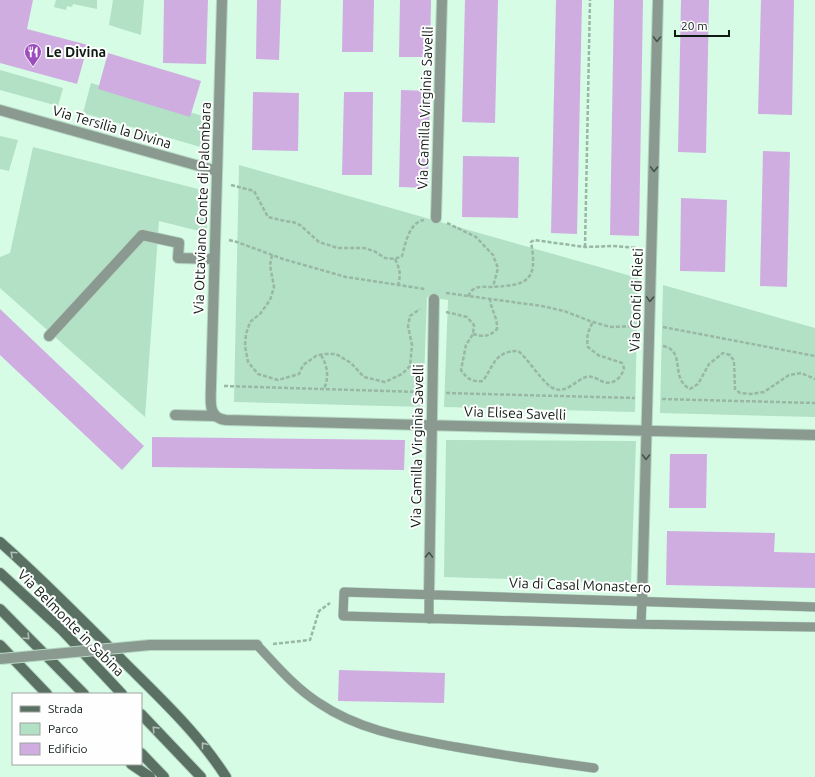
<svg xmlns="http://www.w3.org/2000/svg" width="815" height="777" font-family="Ubuntu,sans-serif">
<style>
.green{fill:#b3e1c5}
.building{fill:#cfade0}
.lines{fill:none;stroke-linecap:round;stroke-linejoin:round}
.lane-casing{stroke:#b6d8c3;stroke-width:10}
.street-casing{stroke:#b6d8c3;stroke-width:12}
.secondary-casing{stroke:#b6d8c3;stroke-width:12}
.path{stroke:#98b7a4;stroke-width:2.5;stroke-dasharray:4 2;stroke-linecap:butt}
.lane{stroke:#8a9a90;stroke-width:9}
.street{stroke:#8a9a90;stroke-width:10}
.secondary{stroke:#5a7063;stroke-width:10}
.street-bridge-casing{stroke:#b6d8c3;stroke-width:12;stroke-linecap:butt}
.street-bridge{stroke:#8a9a90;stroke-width:10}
.oneway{stroke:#45544b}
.oneway2{stroke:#b4beb8}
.labels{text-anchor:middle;stroke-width:4;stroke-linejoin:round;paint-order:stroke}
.poi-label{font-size:14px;font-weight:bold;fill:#0d1b13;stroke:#fefefe;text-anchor:start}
.street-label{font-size:14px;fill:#0d1b13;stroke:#fefefe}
</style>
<rect width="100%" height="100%" fill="#d6fce5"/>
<!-- green -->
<path class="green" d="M56 0H97V9L73 4 72 7 67 6 66 10 54 7Z
M113 0H144L141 35 109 25Z
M0 70 63 88 58 106 0 90Z
M91 83 206 117 204 148 83 113Z
M0 136 18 140 9 171 0 169Z
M33 147 206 191 207 233 159 221 145 417 0 288V257L10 253Z
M239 165 638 278 635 412 444 407 448 300 427 297 423 407 234 402Z
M663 285 815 328V417L660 413Z
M446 440 636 441 631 583 444 577Z"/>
<!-- building -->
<path class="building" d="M0 0H33L27 29 88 45 77 84 0 63Z
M164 0H208L206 64 163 63Z
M257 0H281L279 60 256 59Z
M343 0H374L373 52H342Z
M400 0H431L430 57H399Z
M465 0H498L495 123 462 122Z
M556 0H582L577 234 551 233Z
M614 0H643L639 236 610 235Z
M681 0H709L706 153 678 152Z
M761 0H794L792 115 758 114Z
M108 53 201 81 190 117 98 89Z
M401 90 430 91 428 188 399 187Z
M253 92 299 93 298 151 252 150Z
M344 92H373L372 175H342Z
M763 151 790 152 787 287 760 286Z
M463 156 519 157 518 218 462 217Z
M681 198 727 200 725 272 680 271Z
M0 309 144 446 122 470 0 355Z
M152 437 405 440 404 470 152 467Z
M670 454H707L706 508H669Z
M667 531 775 533 774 552 815 553V588L666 585Z
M339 670 445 673 444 703 338 701Z"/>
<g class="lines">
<defs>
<path id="lane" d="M815 607 344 592 343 616 629 624 815 627
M429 619V594
M641 624 642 601
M257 645C276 665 295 688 319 703 360 731 408 738 456 747 502 755 548 762 594 768"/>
<path id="street" d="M222 0 211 386C211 400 207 418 226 420L815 435
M0 110 217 171
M436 218 442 0
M49 336 142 235 179 243 178 258 214 259
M175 415 215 416
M429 594 434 299
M642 601 658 0
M150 645H257"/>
<path id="secondary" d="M0 542C43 580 83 621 123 661 160 698 198 733 226 777
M0 573 62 630 122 694
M0 609 84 694
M0 645 47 694
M141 714 201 777
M141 753 164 777
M131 764 150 777"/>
</defs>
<!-- lane casing -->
<use href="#lane" class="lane-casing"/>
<!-- street casing -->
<use href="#street" class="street-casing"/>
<!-- secondary casing -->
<use href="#secondary" class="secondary-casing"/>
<!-- path -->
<path class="path" d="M231 185 254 191 268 217 285 221 293 222 300 225 319 242 338 248H364L374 251 385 258 395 259 402 256C405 245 409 222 424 220
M447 223 476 237 493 255 498 268 493 287
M229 240 237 242 283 259 346 277 425 289
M585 247 590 0
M272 255 270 265 274 287 270 300 260 314 250 322 246 334 245 346 248 362 258 374 278 380 299 374 303 365 316 356 324 354H336L351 363 364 377 385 382 402 374 410 366 412 345 408 326 410 316 420 309
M395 259C400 269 401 275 398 285
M446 293 542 306 564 311 590 321 610 327 637 326
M468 296C470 294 471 290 474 289 479 286 486 287 492 287 528 285 538 281 531 242L534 240 585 247 613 246 637 248
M446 312 467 317 474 325 473 334 466 345 461 370C467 379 472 382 483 381 494 365 495 351 518 351 529 359 544 386 555 389 567 393 576 380 586 377 593 375 598 380 604 382 614 385 622 377 624 368L622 363 598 355 588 347C586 337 588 331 593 322
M663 327 815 356
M473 334C483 337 489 337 497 329 498 318 491 310 490 299
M663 346C687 351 669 378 690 389L698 384 709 364 723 353 730 355 734 361 735 389 740 393 751 394 764 392 789 375 801 373 815 379
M321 355C328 367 329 377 324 389
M224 386 419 392
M446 393 635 398
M662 399 815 403
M273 644 310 640 319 611 330 603"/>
<!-- lane -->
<use href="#lane" class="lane"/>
<!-- street -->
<use href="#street" class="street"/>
<!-- secondary -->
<use href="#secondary" class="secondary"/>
<defs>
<path id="street-bridge" d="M0 659 150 645"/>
</defs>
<!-- street-bridge casing -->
<use href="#street-bridge" class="street-bridge-casing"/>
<!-- street-bridge -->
<use href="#street-bridge" class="street-bridge"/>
</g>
<!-- one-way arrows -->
<defs><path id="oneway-chevron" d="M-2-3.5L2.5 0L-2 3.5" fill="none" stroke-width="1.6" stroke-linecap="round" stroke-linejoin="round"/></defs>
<g class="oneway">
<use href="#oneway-chevron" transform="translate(657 39) rotate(91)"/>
<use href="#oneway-chevron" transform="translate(654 169) rotate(92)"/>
<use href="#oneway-chevron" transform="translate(650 299) rotate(92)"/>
<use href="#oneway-chevron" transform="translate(646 457) rotate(91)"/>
<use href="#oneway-chevron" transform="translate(429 555) rotate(-89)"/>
</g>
<g class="oneway2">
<use href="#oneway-chevron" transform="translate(13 554) rotate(-137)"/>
<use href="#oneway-chevron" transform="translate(27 637) rotate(46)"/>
<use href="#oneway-chevron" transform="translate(155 729) rotate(-133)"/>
<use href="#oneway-chevron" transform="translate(204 745) rotate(-128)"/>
</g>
<!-- icons -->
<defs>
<symbol id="restaurant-pin" viewBox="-11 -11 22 30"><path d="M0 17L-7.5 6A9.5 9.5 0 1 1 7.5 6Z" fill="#9c4ebf" stroke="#fefefe"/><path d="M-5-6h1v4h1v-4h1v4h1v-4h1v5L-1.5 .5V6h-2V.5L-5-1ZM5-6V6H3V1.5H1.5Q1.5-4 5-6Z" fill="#fff"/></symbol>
</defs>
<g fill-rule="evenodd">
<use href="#restaurant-pin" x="23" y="42" width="20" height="27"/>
</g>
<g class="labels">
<!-- poi labels -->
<g class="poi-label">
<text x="46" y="57">Le Divina</text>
</g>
<!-- street labels -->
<g class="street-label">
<text transform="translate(425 108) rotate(-88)" y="5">Via Camilla Virginia Savelli</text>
<text transform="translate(112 127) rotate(16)" y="5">Via Tersilia la Divina</text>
<text transform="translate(202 208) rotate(-88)" y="5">Via Ottaviano Conte di Palombara</text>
<text transform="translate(636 300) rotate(-88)" y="5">Via Conti di Rieti</text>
<text transform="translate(515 413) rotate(2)" y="5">Via Elisea Savelli</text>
<text transform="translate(417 446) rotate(-89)" y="5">Via Camilla Virginia Savelli</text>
<text transform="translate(580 585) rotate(2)" y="5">Via di Casal Monastero</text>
<text transform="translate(71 623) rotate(45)" y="5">Via Belmonte in Sabina</text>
</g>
</g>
<!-- legend -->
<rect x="12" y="693" width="130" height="72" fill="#fefefe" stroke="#9ea3a0"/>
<rect x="20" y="706" width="20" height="6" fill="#5a7063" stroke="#9ea3a0"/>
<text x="48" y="713" font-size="12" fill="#0d1b13">Strada</text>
<rect x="20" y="723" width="20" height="12" fill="#b3e1c5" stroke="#9ea3a0"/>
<text x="48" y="733" font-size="12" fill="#0d1b13">Parco</text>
<rect x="20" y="743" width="20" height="12" fill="#cfade0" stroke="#9ea3a0"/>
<text x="48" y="753" font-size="12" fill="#0d1b13">Edificio</text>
<!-- scale -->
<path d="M675 30v6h54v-6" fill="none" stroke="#0d1b13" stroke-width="2"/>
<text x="681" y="30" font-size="12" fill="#0d1b13" stroke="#fefefe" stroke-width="3" paint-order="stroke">20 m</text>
</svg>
